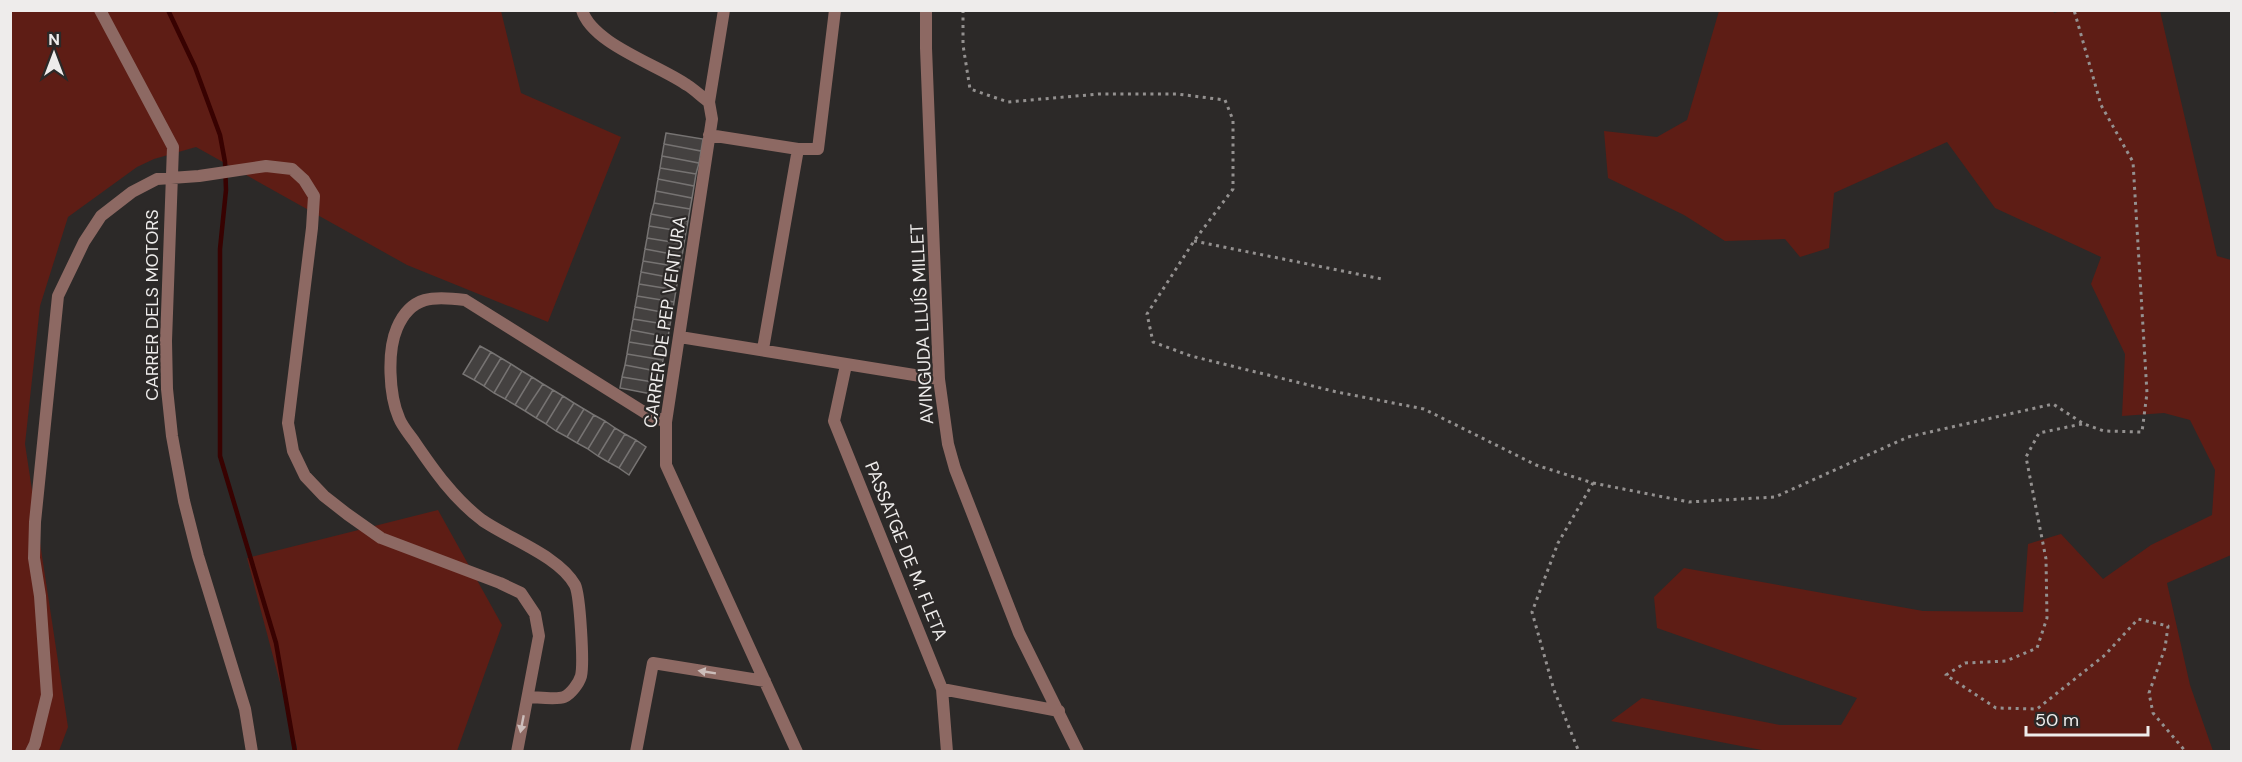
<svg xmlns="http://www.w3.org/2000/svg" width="2242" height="762" font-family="'DM Sans',sans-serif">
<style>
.green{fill:#5e1d15}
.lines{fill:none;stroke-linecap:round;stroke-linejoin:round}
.stream{stroke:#380201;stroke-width:4.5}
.building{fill:#444140;stroke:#767372;stroke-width:1.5}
.path{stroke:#949190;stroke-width:3;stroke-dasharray:3 4.5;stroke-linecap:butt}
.street{stroke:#8d6963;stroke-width:12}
.oneway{fill:#ccbebb}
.labels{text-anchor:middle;stroke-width:4.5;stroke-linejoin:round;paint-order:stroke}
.street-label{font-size:18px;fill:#eeeceb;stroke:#2c2928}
</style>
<rect width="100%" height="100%" fill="#2c2928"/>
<!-- green -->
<path class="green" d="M2053 10 2054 13 2065 10 2160 11 2217 256 2231 260V555L2167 583 2190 685 2213 751H1767L1611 721 1642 698 1780 725H1841L1857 698 1657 628 1654 597 1684 568 1923 611 2023 612 2028 544 2061 534 2103 579 2151 545 2212 515 2215 470 2190 420 2164 413 2122 416 2125 354 2091 284 2101 257 1995 208 1947 142 1834 193 1829 248 1800 257 1785 239 1725 241 1684 215 1608 178 1604 131 1657 137 1687 120 1719 11Z
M10 11H501L521 93 621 137 548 322 407 265 196 147 154 159 137 167 68 217 40 306 25 444 68 727 59 751H11Z
M438 510 502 625 457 751H297V747L247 558Z"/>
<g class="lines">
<!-- stream -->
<path class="stream" d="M168 10 195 67 220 135 225 162 226 190 220 249V456L276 643 295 752"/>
</g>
<!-- building -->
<path class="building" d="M666 133 703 139 701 151 664 144Z
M664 144 701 151 699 163 662 156Z
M662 156 699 163 696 174 660 168Z
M660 168 696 174 694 186 658 179Z
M658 179 694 186 692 198 656 191Z
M656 191 692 198 690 209 654 203Z
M654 203 690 209 688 221 651 214Z
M651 214 688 221 686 232 649 226Z
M649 226 686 232 684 244 647 238Z
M647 238 684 244 682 256 645 249Z
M645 249 682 256 680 267 643 261Z
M643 261 680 267 678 279 641 272Z
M641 272 678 279 676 290 639 284Z
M639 284 676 290 674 302 637 296Z
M637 296 674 302 672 314 635 307Z
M635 307 672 314 670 325 633 319Z
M633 319 670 325 668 337 631 330Z
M631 330 668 337 666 348 629 342Z
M629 342 666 348 663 360 627 354Z
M480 346 491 352 474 380 463 374Z
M491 352 501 358 484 386 474 380Z
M627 354 663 360 661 372 625 365Z
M501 358 511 364 494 393 484 386Z
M511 364 522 371 505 399 494 393Z
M625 365 661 372 659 383 622 377Z
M522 371 532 377 515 405 505 399Z
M532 377 543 384 525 411 515 405Z
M622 377 659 383 657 395 620 388Z
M543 384 553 390 536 418 525 411Z
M553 390 563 396 546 424 536 418Z
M563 396 574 403 556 431 546 424Z
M574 403 584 409 567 437 556 431Z
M584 409 594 415 577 443 567 437Z
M594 415 605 421 588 449 577 443Z
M605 421 615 428 598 456 588 449Z
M615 428 625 434 608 462 598 456Z
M625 434 636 440 619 468 608 462Z
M636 440 646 447 629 475 619 468Z"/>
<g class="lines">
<!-- path -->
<path class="path" d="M963 10V45L970 89 1008 102 1099 94H1177L1225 100 1233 120V189L1194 241 1147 314 1153 342 1191 356 1337 392 1424 409 1536 465 1593 483 1558 543 1532 612 1554 690 1579 752
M1194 241 1382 279
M2082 424 2039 433 2026 457 2046 559 2047 618 2037 648 2006 661 1965 663 1946 675 1996 708 2037 709 2105 655 2138 619 2168 626 2165 648 2149 693 2153 713 2186 752
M1593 483 1689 502 1775 497 1908 437 2053 404 2084 424 2104 431 2142 432 2147 393 2133 162 2101 105 2074 10"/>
<!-- street -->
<path class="street" d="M100 10 173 147 166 341 167 389 172 436 184 501 198 556 245 709 252 752
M582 10C592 44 659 65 687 85 695 90 702 97 709 102L712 119 666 422V465L797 752
M926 10V48L939 379 948 444 955 469 1019 633 1078 752
M709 102 724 10
M709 135 798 149H818L835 10
M680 337 939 379
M763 349 798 149
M846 365 834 421 942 689 947 752
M942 689 1059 711
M528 697C536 697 557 700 564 697 571 694 579 683 581 676 584 664 580 595 575 585 559 556 509 539 482 520 454 499 433 469 414 441 409 434 402 426 399 418 389 395 387 351 397 328 411 295 434 296 465 300L647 414 666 422
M31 752 35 744 47 695 40 596 34 558 35 522 58 296 84 242 101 216 132 192 157 179 199 176 266 166 292 169 304 180 314 196 312 228 288 423 293 451 305 476 324 496 347 514 381 538 500 583 521 593 535 614 539 636 517 752
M636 752 653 663 765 681"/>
</g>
<!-- one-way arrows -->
<defs><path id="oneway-solid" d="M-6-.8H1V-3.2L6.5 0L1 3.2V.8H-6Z" transform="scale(1.5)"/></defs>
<g class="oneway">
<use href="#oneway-solid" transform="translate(707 672) rotate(-171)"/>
<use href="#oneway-solid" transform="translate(522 724) rotate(101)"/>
</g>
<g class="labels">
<!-- street labels -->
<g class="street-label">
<text transform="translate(152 305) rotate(-90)" y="6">CARRER DELS MOTORS</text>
<text transform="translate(665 322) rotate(-82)" y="6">CARRER DE PEP VENTURA</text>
<text transform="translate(922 324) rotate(-93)" y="6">AVINGUDA LLUÍS MILLET</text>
<text transform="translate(906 551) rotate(68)" y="6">PASSATGE DE M. FLETA</text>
</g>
</g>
<!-- border -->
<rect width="2242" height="762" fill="none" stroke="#eeeceb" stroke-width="24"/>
<!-- north arrow -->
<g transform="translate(54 54)" stroke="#2c2928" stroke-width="4.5" paint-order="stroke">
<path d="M0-4.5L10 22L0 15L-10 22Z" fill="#eeeceb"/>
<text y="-9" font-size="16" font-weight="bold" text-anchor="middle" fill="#eeeceb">N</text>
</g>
<!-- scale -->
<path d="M2026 726v9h122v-9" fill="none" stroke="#eeeceb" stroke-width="3"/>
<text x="2035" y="726" font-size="18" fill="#eeeceb" stroke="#2c2928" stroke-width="4.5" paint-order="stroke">50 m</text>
</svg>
